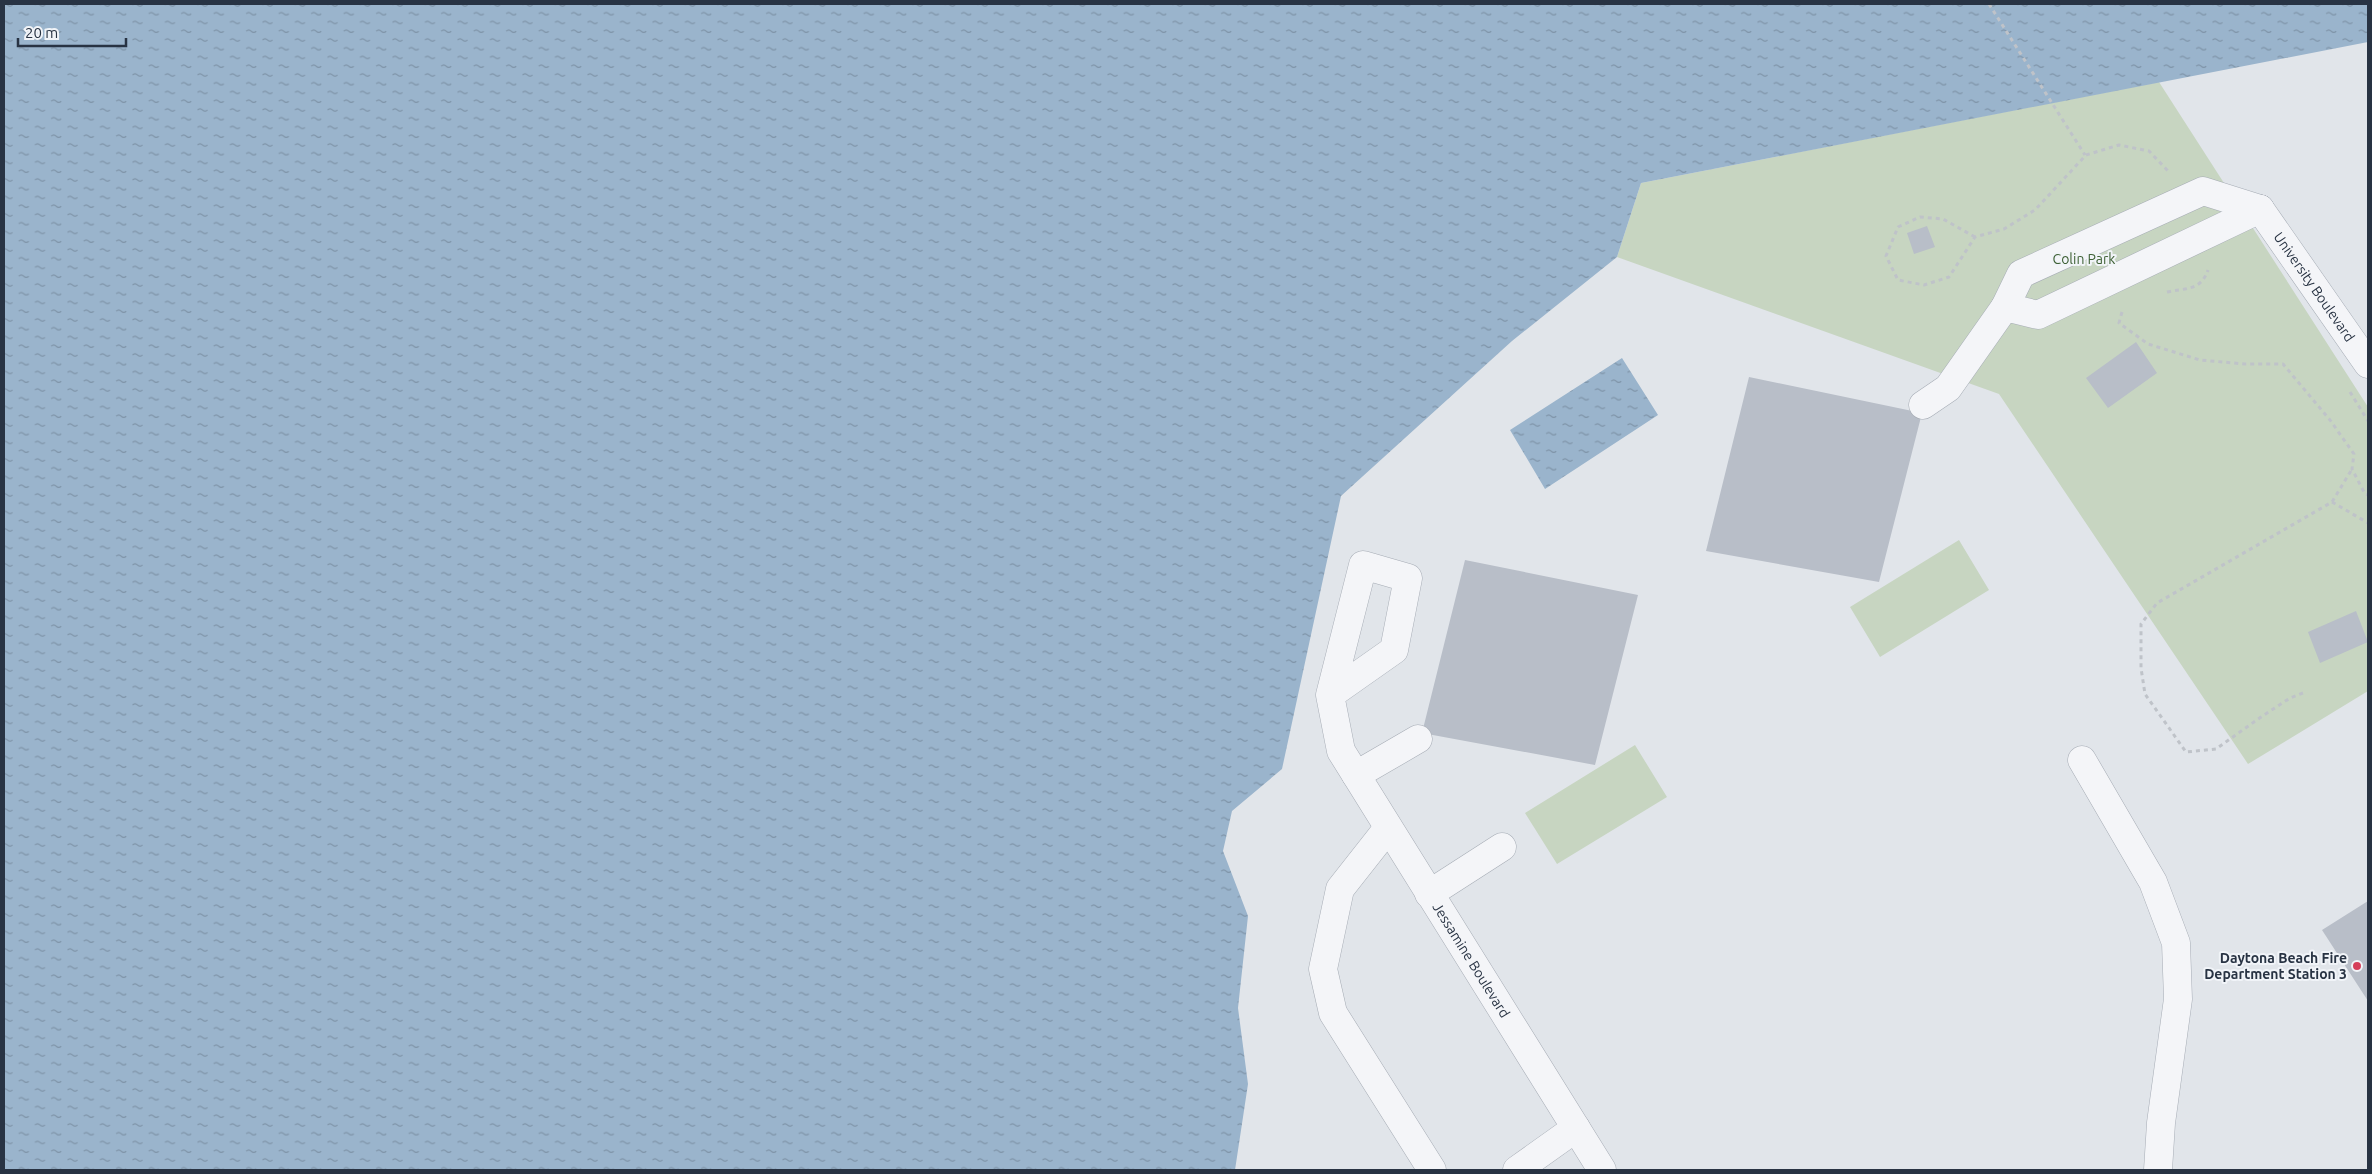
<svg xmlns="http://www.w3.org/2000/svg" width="2372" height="1174" font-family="Ubuntu,sans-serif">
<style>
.green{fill:#c7d5c1}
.water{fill:url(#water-ripples)}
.building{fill:#b8bec8}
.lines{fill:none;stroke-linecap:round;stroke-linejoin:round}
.minor-casing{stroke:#a6acb5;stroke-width:29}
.path{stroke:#bfc3c9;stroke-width:3;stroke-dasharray:4 4;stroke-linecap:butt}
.minor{stroke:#f4f5f8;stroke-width:28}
.poi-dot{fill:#d63f5a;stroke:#f1f4f8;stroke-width:2}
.labels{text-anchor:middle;stroke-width:4;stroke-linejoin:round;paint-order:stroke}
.park-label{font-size:14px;fill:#3e6035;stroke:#f1f4f8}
.street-label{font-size:14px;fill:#283343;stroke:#f1f4f8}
.poi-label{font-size:14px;font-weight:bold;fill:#283343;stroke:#f1f4f8;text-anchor:end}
</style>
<defs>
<pattern id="water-ripples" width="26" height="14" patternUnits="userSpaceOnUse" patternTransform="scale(1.25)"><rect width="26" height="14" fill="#9ab4cc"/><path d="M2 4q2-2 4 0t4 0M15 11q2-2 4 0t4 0" fill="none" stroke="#7e93a7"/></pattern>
</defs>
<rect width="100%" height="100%" fill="#e1e5ea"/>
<!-- green -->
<path class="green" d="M2159 82 2368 407V691L2248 764 1999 394 1617 257 1641 183Z
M1959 540 1989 590 1880 657 1850 607Z
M1635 745 1667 797 1557 864 1525 813Z"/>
<!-- water -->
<path class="water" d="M4 4H2368V42L1641 183 1617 257 1512 341 1341 496 1282 769 1232 811 1223 851 1248 916 1238 1008 1248 1084 1235 1170H4Z
M1622 358 1658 415 1545 489 1510 430Z"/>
<!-- building -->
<path class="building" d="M1927 226 1935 247 1914 254 1907 233Z
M2136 342 2157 373 2108 408 2086 378Z
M1749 377 1922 413 1879 582 1706 551Z
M1465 560 1638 595 1595 765 1422 733Z
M2356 611 2368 642 2320 663 2308 632Z
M2368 901V1001L2322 930Z"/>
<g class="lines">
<defs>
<g id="minor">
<path id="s1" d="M2260 209 2368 364"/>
<path d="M2005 307 2021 274 2203 191 2260 209"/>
<path d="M1923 405 1948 388 2005 307 2038 315 2260 209"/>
<path id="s2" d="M1330 695 1394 650 1408 578 1363 565 1330 695 1341 751 1602 1170"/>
<path d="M2082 760 2153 882 2176 943 2178 999 2161 1123 2158 1170"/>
<path d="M1356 775 1418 739"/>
<path d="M1388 828 1340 889 1323 969 1333 1013 1432 1170"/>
<path d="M1429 894 1502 847"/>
<path d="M1517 1170 1576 1128"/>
</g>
</defs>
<!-- minor casing -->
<use href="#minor" class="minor-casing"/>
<!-- path -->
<path class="path" d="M1989 4 2085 155
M1975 237 1943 219 1920 217 1898 227 1886 256 1898 280 1924 285 1949 277 1975 237 2004 229 2035 210 2086 155 2119 145 2149 151 2169 172
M2167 292C2185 288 2201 291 2208 270
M2122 312 2119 323 2148 344 2200 360 2245 364H2283L2330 420 2354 454 2352 469 2365 494 2368 495
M2350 392 2368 421
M2332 502 2368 523
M2303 693 2290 698 2261 717 2216 749 2186 752 2145 694 2141 668V624L2157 603 2332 502 2352 469"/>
<!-- minor -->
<use href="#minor" class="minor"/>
</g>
<!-- markers -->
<circle class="poi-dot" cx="2357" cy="966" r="5"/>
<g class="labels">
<!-- park labels -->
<g class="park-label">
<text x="2084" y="264">Colin Park</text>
</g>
<!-- street labels -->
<g class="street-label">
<text dy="5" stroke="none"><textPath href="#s1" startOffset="95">University Boulevard</textPath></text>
<text dy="5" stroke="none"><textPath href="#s2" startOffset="636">Jessamine Boulevard</textPath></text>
</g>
<!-- poi labels -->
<g class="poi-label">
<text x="2347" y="963">Daytona Beach Fire<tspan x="2347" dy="16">Department Station 3</tspan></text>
</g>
</g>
<!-- border -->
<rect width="2372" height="1174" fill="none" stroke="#283343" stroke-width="10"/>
<!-- scale -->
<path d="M18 38v8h108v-8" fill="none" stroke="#283343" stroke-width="2.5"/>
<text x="25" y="38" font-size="15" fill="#283343" stroke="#f1f4f8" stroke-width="4" paint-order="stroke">20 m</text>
</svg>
